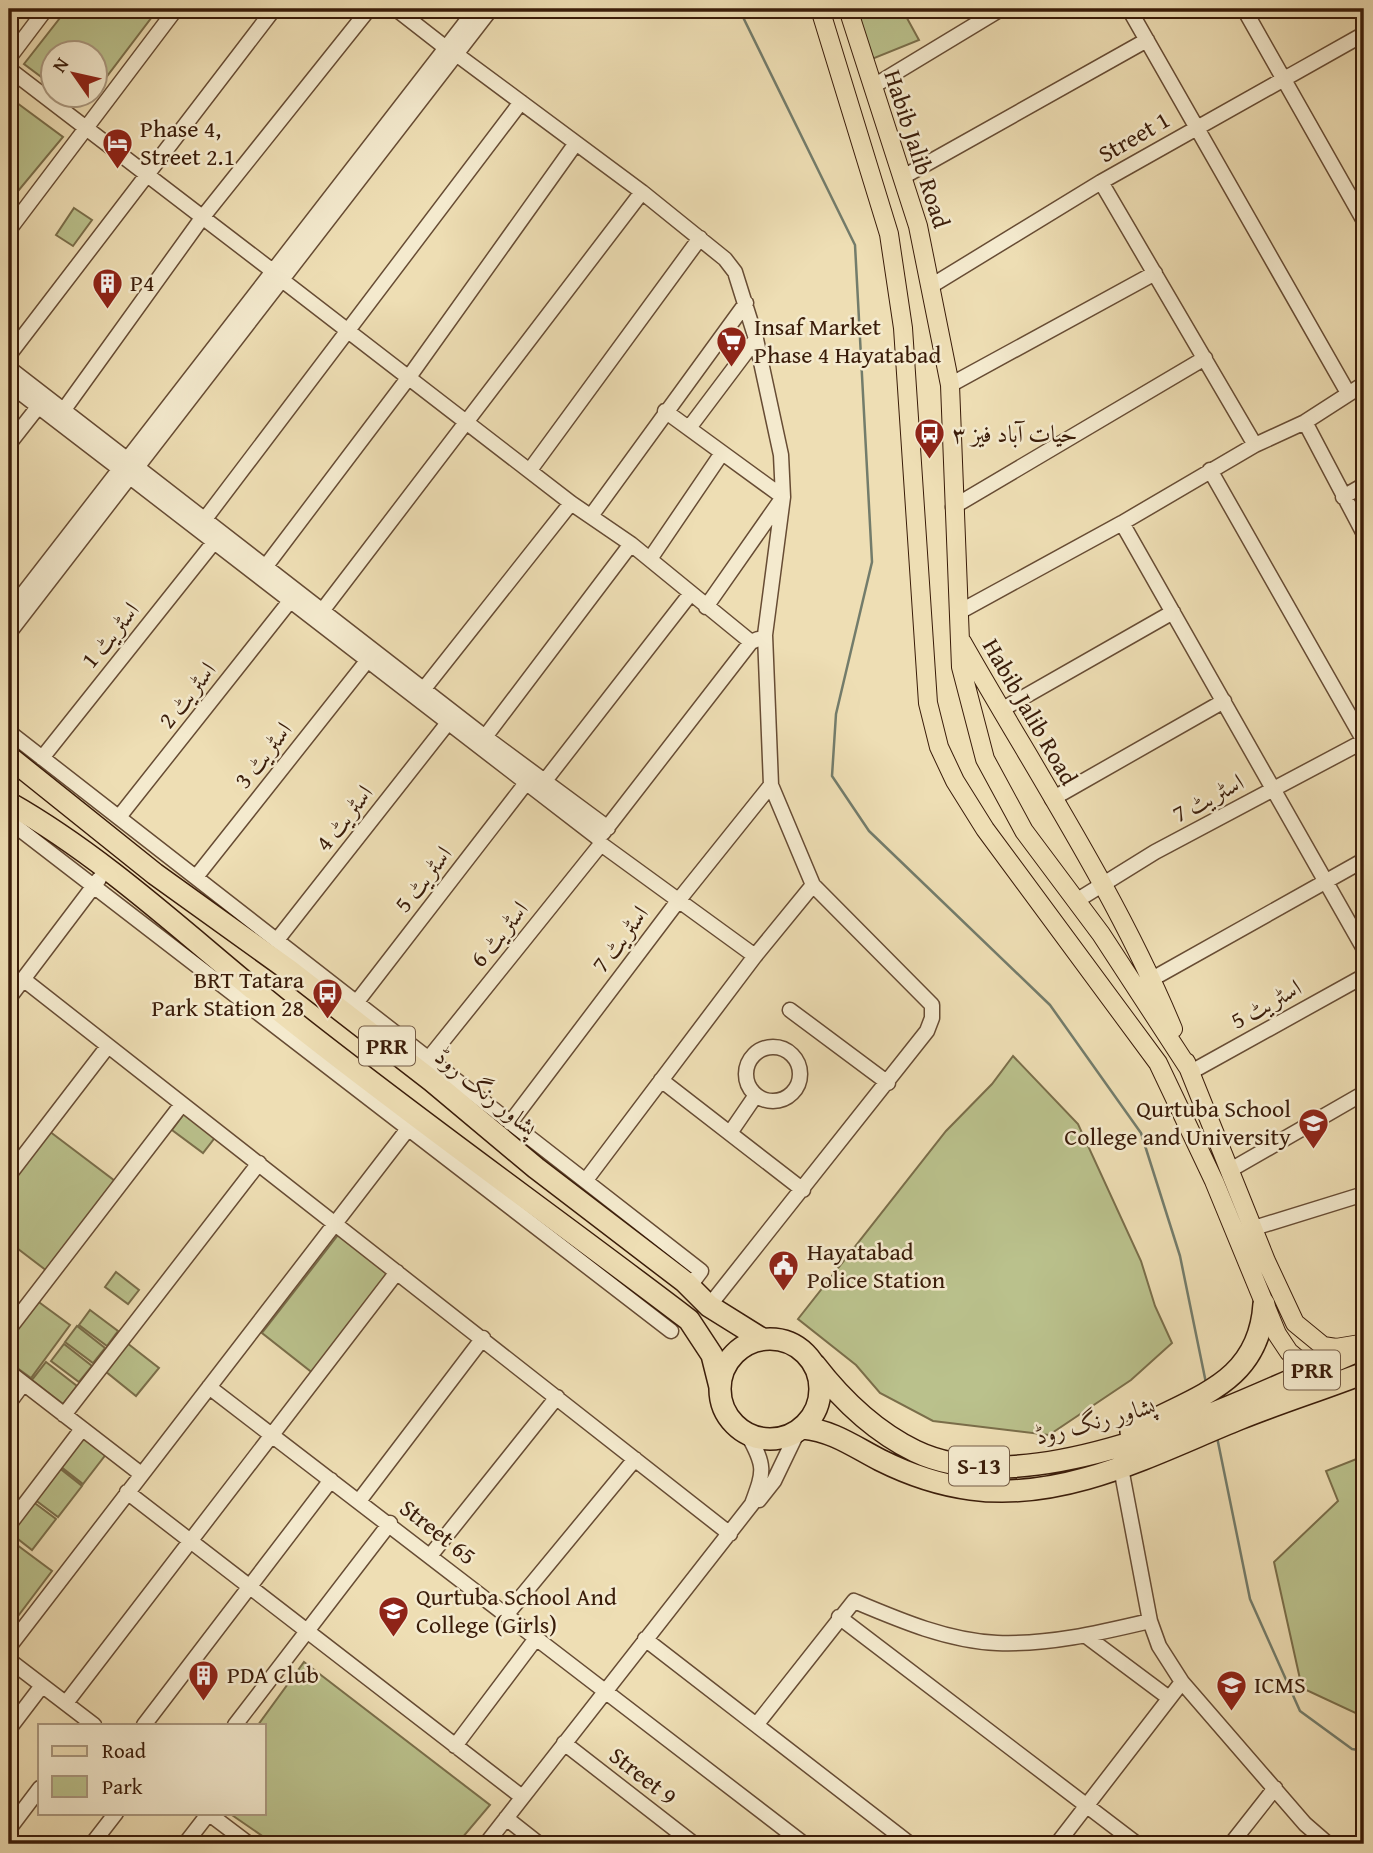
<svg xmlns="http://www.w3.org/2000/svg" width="1373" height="1853" font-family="'Gentium Book Plus',Amiri,serif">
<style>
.green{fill:#bac18c;stroke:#7a6e4a;stroke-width:2}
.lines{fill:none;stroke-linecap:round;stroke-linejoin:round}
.stream{stroke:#737c6b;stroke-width:2.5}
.minor-casing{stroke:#674c34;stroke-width:17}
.major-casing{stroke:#3a1c09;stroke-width:20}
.highway-casing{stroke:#3a1c09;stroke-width:24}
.minor{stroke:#f4eace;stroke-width:14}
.major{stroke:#eedeb4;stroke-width:18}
.highway{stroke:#eedeb4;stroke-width:21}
.labels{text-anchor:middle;stroke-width:5;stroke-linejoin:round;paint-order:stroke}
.shield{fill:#f4eace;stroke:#725a44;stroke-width:2}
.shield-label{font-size:23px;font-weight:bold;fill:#3a1c09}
.poi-label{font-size:24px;fill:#3a1c09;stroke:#f4eace;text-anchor:start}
.street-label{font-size:24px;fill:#3a1c09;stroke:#f4eace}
</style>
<rect width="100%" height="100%" fill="#eedeb4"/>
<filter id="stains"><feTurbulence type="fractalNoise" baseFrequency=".00286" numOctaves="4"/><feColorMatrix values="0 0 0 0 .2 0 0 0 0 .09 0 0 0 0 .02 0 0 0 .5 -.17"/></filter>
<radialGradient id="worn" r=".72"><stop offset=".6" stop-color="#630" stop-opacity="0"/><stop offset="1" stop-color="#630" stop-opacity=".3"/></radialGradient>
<!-- green -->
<path class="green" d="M67 9H158L95 92 94 52H52V85L24 64Z
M856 9H902L919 40 872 59Z
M9 97 63 137 9 202Z
M74 208 92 220 73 246 56 235Z
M1013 1056 1078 1124 1141 1261 1155 1306 1172 1343 1131 1380 1049 1435 933 1421 880 1393 856 1365 798 1319 946 1131 992 1084Z
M186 1111 217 1135 203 1153 172 1130Z
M49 1131 115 1181 47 1271 9 1242V1184Z
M338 1235 390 1276 314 1374 262 1333Z
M116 1272 139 1290 128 1304 105 1287Z
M36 1300 70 1325 31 1378 9 1362V1336Z
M90 1310 118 1331 107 1346 79 1325Z
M77 1326 105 1348 93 1363 65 1342Z
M127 1343 159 1368 136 1396 105 1371Z
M64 1344 92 1366 79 1382 51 1361Z
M46 1362 77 1386 63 1404 32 1380Z
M83 1435 107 1453 83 1484 60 1466Z
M1364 1456V1717L1302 1688 1274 1562 1338 1501 1326 1471Z
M58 1467 82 1486 58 1517 34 1499Z
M32 1501 56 1519 32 1550 9 1532Z
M9 1539 52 1571 9 1628Z
M304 1662 490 1805 457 1844H274L229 1813H264V1725H258Z"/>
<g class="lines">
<!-- stream -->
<path class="stream" d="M739 9 855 245 872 562 836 714 832 776 869 831 1050 1005 1141 1133 1180 1256 1206 1383
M1217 1437 1250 1599 1300 1711 1352 1749 1364 1751"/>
<defs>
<path id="minor" d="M396 9 446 48
M1129 9 1348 393
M1244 9 1364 221
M456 54 642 192 725 259 735 272 756 339 781 455 783 497 765 635 771 785 813 885 932 1005V1018L927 1031 709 1306
M9 58 46 9
M9 69 274 272
M872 87 1001 9
M903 177 1147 40
M1101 182 1255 445
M9 230 176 9
M282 280 571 503 631 544 751 642
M931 286 1101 182 1364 34
M9 355 274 9
M9 368 128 460
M9 384 121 470
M950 385 1155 273
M63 411 202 218 369 9
M665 411 783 497 706 607
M1305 422 1364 534
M689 428 756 339
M9 444 38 407
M137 467 485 737 608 828
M530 470 700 238
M1210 470 1364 741
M130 477 598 838
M1343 497 1364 485
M953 507 1205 358
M591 516 746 303
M205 519 521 102
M1122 523 1364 949
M650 559 722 453
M266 566 409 377 576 143
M322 611 642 192
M961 611 1122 523 1255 445 1305 422 1364 384
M9 612 476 9
M9 633 491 9
M423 690 571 503
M1001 710 1173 612
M9 732 701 1271 689 1287
M485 737 631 544
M42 758 214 542
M544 782 691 593
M1052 799 1224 701
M119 817 290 601
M9 821 671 1331
M603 833 751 642 758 639
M601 844 755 956
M196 877 367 661
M1076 901 1155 852 1364 741
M277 940 447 724
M23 979 730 1534
M1152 979 1364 860
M9 998 99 879
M356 1003 526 783
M790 1010 888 1083
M746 1074a27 27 0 1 1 54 0a27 27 0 1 1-54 0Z
M429 1058 601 844 598 838
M1191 1072 1364 976
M661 1080 803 1190
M510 1123 678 901 771 785
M730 1133 756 1095
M1232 1169 1364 1093
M9 1175 108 1046
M586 1180 755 956 813 885
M1254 1228 1364 1194
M9 1329 182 1104
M9 1372 141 1474
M209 1387 804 1844
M9 1403 23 1384
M64 1415 259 1163
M1121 1468 1150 1621 1159 1646 1182 1682 1305 1824 1328 1844
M127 1492 522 1797
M759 1500 774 1481 798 1431
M359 1501 483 1338
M9 1525 82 1429
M430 1556 557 1397
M507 1614 635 1459
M839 1617 1137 1844
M1086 1636 1169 1698
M645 1639 910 1844
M9 1647 414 1121
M9 1660 94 1725
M66 1703 397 1272
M757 1724 854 1601C899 1620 948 1641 997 1643 1049 1645 1099 1633 1150 1621
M144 1725 331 1480
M235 1725 390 1523
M9 1729 41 1687
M564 1743 694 1844
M455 1746 537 1637
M208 1813 249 1844
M506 1818 539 1844
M9 1829 40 1788
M92 1844 116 1813
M185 1844 209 1813
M486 1844 752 1504C764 1471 766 1467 748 1435
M1057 1844 1182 1682
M1231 1844 1275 1788"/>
<path id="major" d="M820 9 889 234 903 328 928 703 939 747 955 781 985 829 1158 1063 1214 1181 1277 1334 1289 1352 1312 1371
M848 9 918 226 950 385 961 667 985 759 1024 831 1101 934 1191 1072
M962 642C1034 769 1117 894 1173 1029
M1186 1062 1266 1261 1295 1323 1323 1346 1336 1348 1360 1344"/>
<path id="highway" d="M9 757 155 874 290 971 432 1081 536 1168 685 1282 709 1306 762 1339
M9 803C113 862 201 949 295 1023 424 1125 558 1220 689 1320L712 1355 720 1387
M720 1389a50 50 0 1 1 100 0a50 50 0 1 1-100 0Z
M815 1365C842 1400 874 1431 915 1451 1035 1509 1251 1396 1364 1348
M803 1428C833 1431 853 1446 880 1460 908 1474 940 1485 971 1489 1065 1502 1155 1453 1239 1419 1281 1402 1323 1389 1364 1373
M1131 1432C1191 1397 1259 1386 1264 1304"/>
</defs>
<!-- minor casing -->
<use href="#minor" class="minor-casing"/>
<!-- major casing -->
<use href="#major" class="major-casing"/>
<!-- highway casing -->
<use href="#highway" class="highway-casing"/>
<!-- minor -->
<use href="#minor" class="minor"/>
<!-- major -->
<use href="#major" class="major"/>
<!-- highway -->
<use href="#highway" class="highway"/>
</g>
<!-- icons -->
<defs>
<symbol id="hotel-pin" viewBox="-11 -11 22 30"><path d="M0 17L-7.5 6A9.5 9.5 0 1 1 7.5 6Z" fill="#8f2418" stroke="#f4eace"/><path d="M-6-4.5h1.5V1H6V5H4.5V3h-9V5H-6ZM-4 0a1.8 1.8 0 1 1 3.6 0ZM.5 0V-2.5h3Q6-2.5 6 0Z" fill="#fff"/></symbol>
<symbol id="building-pin" viewBox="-11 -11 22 30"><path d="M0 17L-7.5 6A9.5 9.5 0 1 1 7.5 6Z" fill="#8f2418" stroke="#f4eace"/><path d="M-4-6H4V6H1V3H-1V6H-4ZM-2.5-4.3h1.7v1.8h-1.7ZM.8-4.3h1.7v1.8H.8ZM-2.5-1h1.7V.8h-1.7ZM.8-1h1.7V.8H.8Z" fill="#fff"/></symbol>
<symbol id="supermarket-pin" viewBox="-11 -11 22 30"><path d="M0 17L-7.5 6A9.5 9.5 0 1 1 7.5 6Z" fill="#8f2418" stroke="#f4eace"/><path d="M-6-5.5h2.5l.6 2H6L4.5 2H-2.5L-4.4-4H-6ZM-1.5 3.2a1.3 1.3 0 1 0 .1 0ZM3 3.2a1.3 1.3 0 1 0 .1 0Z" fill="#fff"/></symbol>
<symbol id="bus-pin" viewBox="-11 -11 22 30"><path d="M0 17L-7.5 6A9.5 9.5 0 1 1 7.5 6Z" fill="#8f2418" stroke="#f4eace"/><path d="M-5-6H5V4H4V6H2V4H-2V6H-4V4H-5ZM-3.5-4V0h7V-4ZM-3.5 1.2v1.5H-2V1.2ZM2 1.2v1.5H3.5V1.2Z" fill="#fff"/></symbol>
<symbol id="school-pin" viewBox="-11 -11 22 30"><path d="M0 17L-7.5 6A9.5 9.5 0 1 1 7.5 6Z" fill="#8f2418" stroke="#f4eace"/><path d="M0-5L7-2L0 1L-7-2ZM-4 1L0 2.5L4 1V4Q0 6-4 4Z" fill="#fff"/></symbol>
<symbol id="civic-pin" viewBox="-11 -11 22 30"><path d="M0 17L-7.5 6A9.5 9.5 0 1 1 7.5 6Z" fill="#8f2418" stroke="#f4eace"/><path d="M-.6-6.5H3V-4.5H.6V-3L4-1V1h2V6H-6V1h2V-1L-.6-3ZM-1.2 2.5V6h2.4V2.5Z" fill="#fff"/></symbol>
</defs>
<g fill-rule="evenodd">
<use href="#hotel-pin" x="100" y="126" width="35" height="47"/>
<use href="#building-pin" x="90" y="266" width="35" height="47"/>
<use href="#supermarket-pin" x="714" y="324" width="35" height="47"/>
<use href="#bus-pin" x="912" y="416" width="35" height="47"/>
<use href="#bus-pin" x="310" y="976" width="35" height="47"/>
<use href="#school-pin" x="1296" y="1106" width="35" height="47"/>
<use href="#civic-pin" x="766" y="1248" width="35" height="47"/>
<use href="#school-pin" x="376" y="1594" width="35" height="47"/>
<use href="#building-pin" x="186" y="1658" width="35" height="47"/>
<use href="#school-pin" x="1214" y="1668" width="35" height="47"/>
</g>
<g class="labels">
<!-- shield labels -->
<g class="shield">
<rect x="359" y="1026.5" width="56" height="39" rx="5"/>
<rect x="1284" y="1350.5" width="56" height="39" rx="5"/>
<rect x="949" y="1446.5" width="60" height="39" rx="5"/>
</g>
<g class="shield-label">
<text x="387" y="1054">PRR</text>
<text x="1312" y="1378">PRR</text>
<text x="979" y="1474">S-13</text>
</g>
<!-- poi labels -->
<g class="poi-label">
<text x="140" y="137">Phase 4,<tspan x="140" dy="28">Street 2.1</tspan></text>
<text x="130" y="291">P4</text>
<text x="754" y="335">Insaf Market<tspan x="754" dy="28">Phase 4 Hayatabad</tspan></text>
<text x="952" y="442">حیات آباد فیز ۳</text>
<text x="304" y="988" text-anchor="end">BRT Tatara<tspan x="304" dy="28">Park Station 28</tspan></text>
<text x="1291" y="1117" text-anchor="end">Qurtuba School<tspan x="1291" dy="28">College and University</tspan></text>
<text x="807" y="1260">Hayatabad<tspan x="807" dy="28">Police Station</tspan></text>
<text x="416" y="1605">Qurtuba School And<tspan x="416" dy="28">College (Girls)</tspan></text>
<text x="227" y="1683">PDA Club</text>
<text x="1254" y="1693">ICMS</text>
</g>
<!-- street labels -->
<g class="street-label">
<text transform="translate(1134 137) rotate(-30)" y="8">Street 1</text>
<text transform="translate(917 149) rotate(72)" y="8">Habib Jalib Road</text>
<text transform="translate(110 635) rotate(-51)" y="8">اسٹریٹ 1</text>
<text transform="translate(187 695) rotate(-52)" y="8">اسٹریٹ 2</text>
<text transform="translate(1030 712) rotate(60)" y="8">Habib Jalib Road</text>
<text transform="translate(263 755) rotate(-52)" y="8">اسٹریٹ 3</text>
<text transform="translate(1208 798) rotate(-28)" y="8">اسٹریٹ 7</text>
<text transform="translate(344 818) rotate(-52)" y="8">اسٹریٹ 4</text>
<text transform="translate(423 879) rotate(-52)" y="8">اسٹریٹ 5</text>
<text transform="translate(499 934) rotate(-51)" y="8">اسٹریٹ 6</text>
<text transform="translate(620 939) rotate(-53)" y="8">اسٹریٹ 7</text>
<text transform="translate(1266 1004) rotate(-29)" y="8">اسٹریٹ 5</text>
<text transform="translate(486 1092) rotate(39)" y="8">پشاور رنگ روڈ</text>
<text transform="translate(1095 1421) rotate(-15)" y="8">پشاور رنگ روڈ</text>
<text transform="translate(438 1532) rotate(38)" y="8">Street 65</text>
<text transform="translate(643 1776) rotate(38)" y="8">Street 9</text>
</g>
</g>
<!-- margin -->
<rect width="1373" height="1853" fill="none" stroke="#eedeb4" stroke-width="35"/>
<rect x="10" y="10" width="1352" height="1832" fill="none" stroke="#3a1c09" stroke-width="3.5"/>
<rect x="18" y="18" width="1338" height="1818" fill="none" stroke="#3a1c09" stroke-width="2"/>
<!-- legend -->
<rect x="38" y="1724" width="228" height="91" fill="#f4eace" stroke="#aa987f" stroke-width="2"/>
<rect x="52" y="1746" width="35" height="10" fill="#eedeb4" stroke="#aa987f" stroke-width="2"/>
<text x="102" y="1758" font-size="21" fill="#3a1c09">Road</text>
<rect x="52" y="1776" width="35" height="21" fill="#bac18c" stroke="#aa987f" stroke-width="2"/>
<text x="102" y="1794" font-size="21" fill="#3a1c09">Park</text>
<!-- north arrow -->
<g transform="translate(74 74) rotate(304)"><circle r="33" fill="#f4eace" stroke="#aa987f" stroke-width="2"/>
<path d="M0-5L12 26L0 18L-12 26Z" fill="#8f2418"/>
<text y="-10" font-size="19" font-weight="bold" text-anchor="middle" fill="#3a1c09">N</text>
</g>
<rect width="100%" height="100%" filter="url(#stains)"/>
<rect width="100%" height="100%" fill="url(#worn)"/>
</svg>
